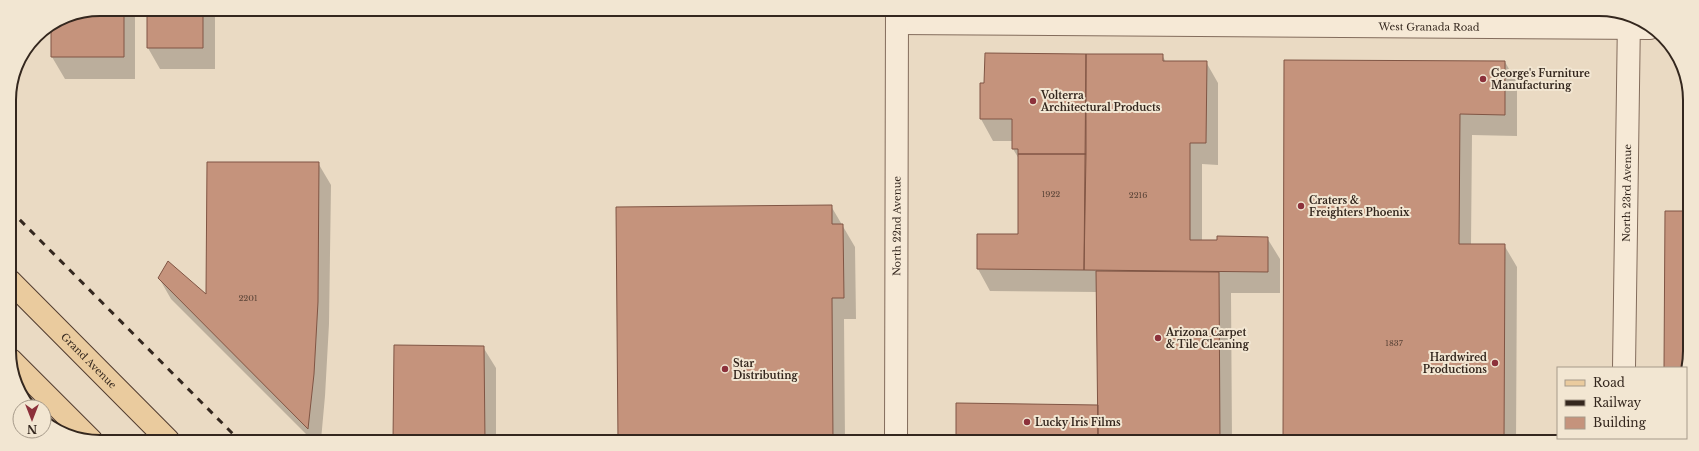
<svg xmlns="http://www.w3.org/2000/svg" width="1699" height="451" font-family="'Libre Baskerville',serif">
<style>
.shadow{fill:#0003}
.building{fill:#c5937c;stroke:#805544}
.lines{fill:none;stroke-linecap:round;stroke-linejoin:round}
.street-casing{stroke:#836c5c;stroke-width:24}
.primary-casing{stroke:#513c30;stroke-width:24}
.street{stroke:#f6e9d6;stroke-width:22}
.primary{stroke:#eacb9e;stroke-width:22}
.rail{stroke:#34271e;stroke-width:3;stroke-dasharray:7 7;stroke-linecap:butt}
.poi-dot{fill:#8c313b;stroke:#f2e6d2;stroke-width:1.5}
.labels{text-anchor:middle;stroke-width:4;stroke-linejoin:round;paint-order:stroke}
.number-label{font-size:8px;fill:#584236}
.street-label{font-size:10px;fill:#34271e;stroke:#f2e6d2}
.poi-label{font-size:10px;font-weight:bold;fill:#34271e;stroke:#f2e6d2;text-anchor:start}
.rim{fill:none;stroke:#34271e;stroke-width:2}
</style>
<rect width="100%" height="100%" fill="#eadac3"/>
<!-- shadow -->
<path class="shadow" d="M100 9H135V79H65L52 57V25L65 16Z
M148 9H215V69H160L148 48Z
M1053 10H1092V19L1058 18Z
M1148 10H1232V20L1150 15Z
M1162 55 1166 62H1206L1218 83V165L1202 164V241L1267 238 1280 259V293H1231L1232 441H957V404L1099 406 1097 292 990 291 978 269V235H1019V159L1013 149V141H993L981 119V84Z
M1285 61 1505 62 1517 83V136L1472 135 1471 245H1504L1517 267 1516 442 1284 441Z
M318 163 331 185 329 324 325 396 321 440H312L171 299 159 278 207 297Z
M831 206 855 247 856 319H844L845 441H619Z
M1666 212H1688V369L1686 373V368H1665Z
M483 347 496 368V441H394Z"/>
<!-- building -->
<path class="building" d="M100 9H124V57H51V25L65 16Z
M147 9H203V48H147Z
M985 53 1086 54V154H1018V149H1012V119H980V83H984Z
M1086 54H1163V61H1207L1206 143H1190V240H1217V236L1268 237V272L1084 270Z
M1284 60 1505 61V115L1460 114 1459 244H1505L1504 442 1283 441Z
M1018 154H1086L1084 270 977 269V234H1018Z
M207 162H319L318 302 314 374 308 429 158 278 168 261 206 294Z
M832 205V224H843L844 298H832L833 441H618L616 207Z
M1665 211H1688V369L1686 373V368H1664Z
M1096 271 1219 272 1220 441 1098 440Z
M394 345 484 346 485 441H393Z
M956 403 1098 405V440L1106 441H956Z"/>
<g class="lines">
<defs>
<g id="street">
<path id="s1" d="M897 23 1650 28"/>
<path id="s2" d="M1624 368 1629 17"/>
<path id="s3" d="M896 441 897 10"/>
</g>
<g id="primary">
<path id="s4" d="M10 281 168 440"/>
<path d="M11 360 91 440"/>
</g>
</defs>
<!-- street casing -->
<use href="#street" class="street-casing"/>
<!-- primary casing -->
<use href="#primary" class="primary-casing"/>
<!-- street -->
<use href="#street" class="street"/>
<!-- primary -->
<use href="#primary" class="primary"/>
<!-- rail -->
<path class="rail" d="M10 210 239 440"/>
</g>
<!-- markers -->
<g class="poi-dot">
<circle cx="1483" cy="79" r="4"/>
<circle cx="1033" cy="101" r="4"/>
<circle cx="1301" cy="206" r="4"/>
<circle cx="1158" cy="338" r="4"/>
<circle cx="1495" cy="363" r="4"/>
<circle cx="725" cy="369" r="4"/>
<circle cx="1027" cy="422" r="4"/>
</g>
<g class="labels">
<!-- number labels -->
<g class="number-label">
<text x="1051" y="197">1922</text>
<text x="1138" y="198">2216</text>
<text x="248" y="301">2201</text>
<text x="1394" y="346">1837</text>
</g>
<!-- street labels -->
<g class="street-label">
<text dy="4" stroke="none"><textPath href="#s1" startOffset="532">West Granada Road</textPath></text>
<text dy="4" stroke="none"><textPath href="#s2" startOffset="175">North 23rd Avenue</textPath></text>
<text dy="4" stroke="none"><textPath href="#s3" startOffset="215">North 22nd Avenue</textPath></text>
<text dy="4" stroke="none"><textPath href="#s4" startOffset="112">Grand Avenue</textPath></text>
</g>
<!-- poi labels -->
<g class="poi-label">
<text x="1491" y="77">George's Furniture<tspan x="1491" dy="12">Manufacturing</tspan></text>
<text x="1041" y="99">Volterra<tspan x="1041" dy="12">Architectural Products</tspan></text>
<text x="1309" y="204">Craters &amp;<tspan x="1309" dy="12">Freighters Phoenix</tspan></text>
<text x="1166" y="336">Arizona Carpet<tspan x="1166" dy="12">&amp; Tile Cleaning</tspan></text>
<text x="1487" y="361" text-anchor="end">Hardwired<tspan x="1487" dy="12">Productions</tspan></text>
<text x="733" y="367">Star<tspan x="733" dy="12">Distributing</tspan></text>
<text x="1035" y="426">Lucky Iris Films</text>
</g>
</g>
<!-- crop -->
<path d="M0 0H1699V451H0ZM100 16H1599A84 84 0 0 1 1683 100V351A84 84 0 0 1 1599 435H100A84 84 0 0 1 16 351V100A84 84 0 0 1 100 16Z" fill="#f2e6d2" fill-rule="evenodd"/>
<path class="rim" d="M100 16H1599A84 84 0 0 1 1683 100V351A84 84 0 0 1 1599 435H100A84 84 0 0 1 16 351V100A84 84 0 0 1 100 16Z"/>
<!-- legend -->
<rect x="1557" y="367" width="130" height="72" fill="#f2e6d2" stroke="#a69a8a"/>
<rect x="1565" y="380" width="20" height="6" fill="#eacb9e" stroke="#a69a8a"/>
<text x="1593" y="387" font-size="12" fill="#34271e">Road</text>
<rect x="1565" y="400" width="20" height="6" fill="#34271e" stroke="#a69a8a"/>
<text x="1593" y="407" font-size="12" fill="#34271e">Railway</text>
<rect x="1565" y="417" width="20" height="12" fill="#c5937c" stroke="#a69a8a"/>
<text x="1593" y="427" font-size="12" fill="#34271e">Building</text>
<!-- north arrow -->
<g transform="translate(32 419) rotate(180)"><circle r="19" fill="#f2e6d2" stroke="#a69a8a"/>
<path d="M0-3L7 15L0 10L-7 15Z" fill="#8c313b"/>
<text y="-6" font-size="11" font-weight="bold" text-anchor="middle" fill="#34271e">N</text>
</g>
</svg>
